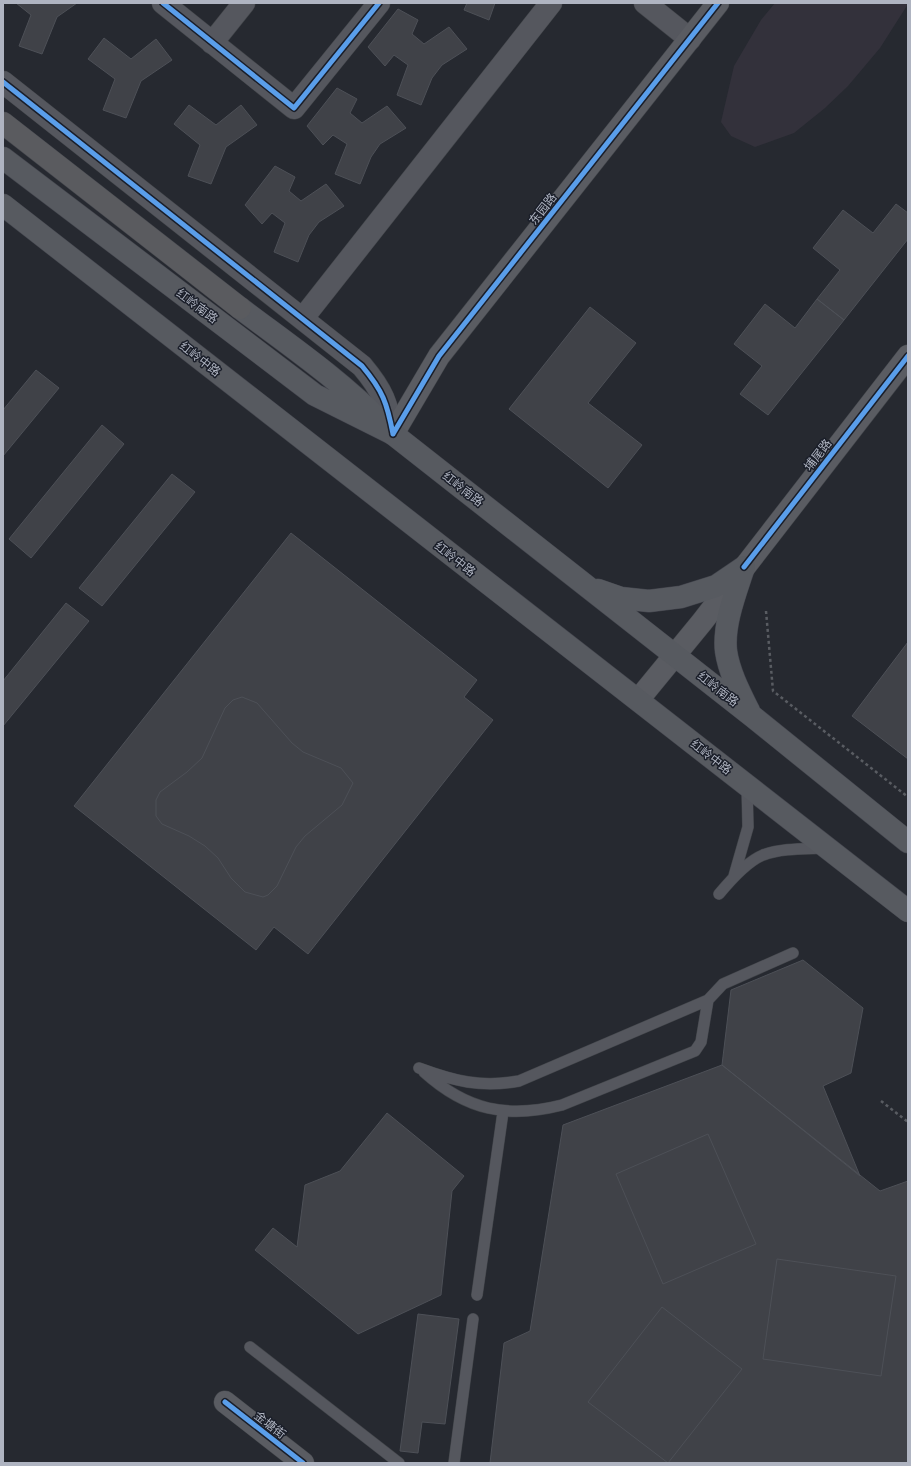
<svg xmlns="http://www.w3.org/2000/svg" width="911" height="1466" font-family="'Space Grotesk','Noto Sans SC',sans-serif">
<style>
.medical{fill:#33313b}
.building{fill:#404248;stroke:#4d5057}
.lines{fill:none;stroke-linecap:round;stroke-linejoin:round}
.lane-casing{stroke:#414449;stroke-width:12}
.street-casing{stroke:#414449;stroke-width:23}
.secondary-casing{stroke:#414449;stroke-width:23}
.primary-casing{stroke:#43454d;stroke-width:23}
.highway-casing{stroke:#42444b;stroke-width:23}
.path{stroke:#595c62;stroke-width:2.5;stroke-dasharray:3 3;stroke-linecap:butt}
.lane{stroke:#55575e;stroke-width:11}
.street{stroke:#55575e;stroke-width:22}
.secondary{stroke:#5a5c62;stroke-width:22}
.primary{stroke:#575a60;stroke-width:22}
.highway{stroke:#5a5b5f;stroke-width:22}
.cycleway-casing{stroke:#1a1e29;stroke-width:8}
.cycleway{stroke:#5a9eea;stroke-width:5}
.labels{text-anchor:middle;stroke-width:3;stroke-linejoin:round;paint-order:stroke}
.street-label{font-size:12px;fill:#afb4c1;stroke:#1a1e29}
</style>
<rect width="100%" height="100%" fill="#262930"/>
<!-- medical -->
<path class="medical" d="M775 3 908 4 880 48 848 86 825 108 794 133 755 147 731 136 721 122 734 66 761 20Z"/>
<!-- building -->
<path class="building" d="M16 3H77L57 17 42 54 19 46 31 15Z
M467 3H495L489 20 464 10Z
M398 9 418 20 412 34 424 44 449 27 467 49 442 65 432 78 421 105 397 95 408 65 394 55 385 66 368 47Z
M104 38 131 59 156 39 172 60 141 81 126 118 103 110 115 79 88 59Z
M337 88 357 99 350 113 362 123 387 106 406 128 380 144 371 157 360 184 335 174 347 144 333 135 323 145 307 126Z
M189 105 216 125 241 105 257 125 226 147 211 184 188 176 200 145 174 124Z
M275 166 295 177 289 191 301 201 326 184 344 206 319 222 309 235 298 262 274 252 285 223 272 213 262 224 245 205Z
M896 204 908 213V239L844 320 817 299 840 270 813 248 843 210 873 233Z
M817 299 844 320 768 415 740 394 762 366 734 344 765 304 795 328Z
M590 307 636 343 588 403 642 445 608 488 509 409Z
M36 370 59 388 3 456V410Z
M102 425 124 444 31 558 9 539Z
M172 474 195 492 102 606 79 588Z
M291 533 477 680 464 697 493 720 308 954 274 927 256 950 74 806Z
M66 603 89 621 3 726V681Z
M908 642V759L852 716Z
M242 697 257 703 292 743 303 752 341 768 353 783 342 805 305 836 296 847 277 886 268 895 263 897 245 892 231 878 218 858 205 846 189 836 162 824 156 816V800L160 792 187 772 202 758 225 708 233 700Z
M803 960 863 1008 851 1073 823 1086 860 1176 722 1065 731 990Z
M722 1065 880 1191 908 1181V1463H490L504 1343 530 1331 563 1125Z
M387 1113 464 1176 452 1191 441 1295 358 1334 255 1250 273 1228 297 1247 305 1185 340 1171Z
M708 1134 756 1244 663 1284 616 1174Z
M777 1259 896 1276 881 1376 763 1359Z
M662 1307 742 1369 668 1463 588 1402Z
M418 1314 459 1319 445 1424 422 1422 418 1453 400 1451Z"/>
<g class="lines">
<defs>
<path id="lane" d="M734 876 748 827 747 786
M719 894C729 882 748 861 763 855 782 848 805 849 825 848
M419 1068C454 1081 481 1088 519 1081L708 1000 723 984 793 953
M424 1072C466 1110 507 1119 562 1105L695 1051 701 1042 708 1000
M477 1295 503 1112
M250 1347 399 1463
M454 1463 473 1319"/>
<path id="street" d="M163 3 294 108 379 3
M645 3 690 39
M212 43 244 3
M3 82 362 366C383 391 387 403 393 434
M303 318 551 3"/>
<path id="secondary" d="M393 434 439 356 718 3
M638 700 702 622 908 356
M225 1402 303 1463"/>
<path id="primary" d="M3 158 315 395 393 434 752 716 908 842
M3 205 908 911
M240 308C289 345 339 379 382 423
M744 567C736 592 723 624 726 651 729 672 740 693 749 711
M598 590 621 598 649 601 681 597 716 586 744 567"/>
<path id="highway" d="M3 123 240 308"/>
</defs>
<!-- lane casing -->
<use href="#lane" class="lane-casing"/>
<!-- street casing -->
<use href="#street" class="street-casing"/>
<!-- secondary casing -->
<use href="#secondary" class="secondary-casing"/>
<!-- primary casing -->
<use href="#primary" class="primary-casing"/>
<!-- highway casing -->
<use href="#highway" class="highway-casing"/>
<!-- path -->
<path class="path" d="M766 611 773 691 908 797
M881 1101 908 1122"/>
<!-- lane -->
<use href="#lane" class="lane"/>
<!-- street -->
<use href="#street" class="street"/>
<!-- secondary -->
<use href="#secondary" class="secondary"/>
<!-- primary -->
<use href="#primary" class="primary"/>
<!-- highway -->
<use href="#highway" class="highway"/>
<defs>
<path id="cycleway" d="M163 3 294 108 379 3
M3 82 362 366C383 391 387 403 393 434
M393 434 439 356 718 3
M744 567 908 356
M225 1402 303 1463"/>
</defs>
<!-- cycleway casing -->
<use href="#cycleway" class="cycleway-casing"/>
<!-- cycleway -->
<use href="#cycleway" class="cycleway"/>
</g>
<g class="labels">
<!-- street labels -->
<g class="street-label">
<text transform="translate(543 209) rotate(-52)" y="4">东园路</text>
<text transform="translate(197 306) rotate(37)" y="4">红岭南路</text>
<text transform="translate(200 359) rotate(38)" y="4">红岭中路</text>
<text transform="translate(818 455) rotate(-52)" y="4">埔尾路</text>
<text transform="translate(463 489) rotate(38)" y="4">红岭南路</text>
<text transform="translate(455 559) rotate(38)" y="4">红岭中路</text>
<text transform="translate(718 689) rotate(38)" y="4">红岭南路</text>
<text transform="translate(711 757) rotate(38)" y="4">红岭中路</text>
<text transform="translate(270 1425) rotate(38)" y="4">金塘街</text>
</g>
</g>
<!-- border -->
<rect width="911" height="1466" fill="none" stroke="#afb4c1" stroke-width="8"/>
</svg>
